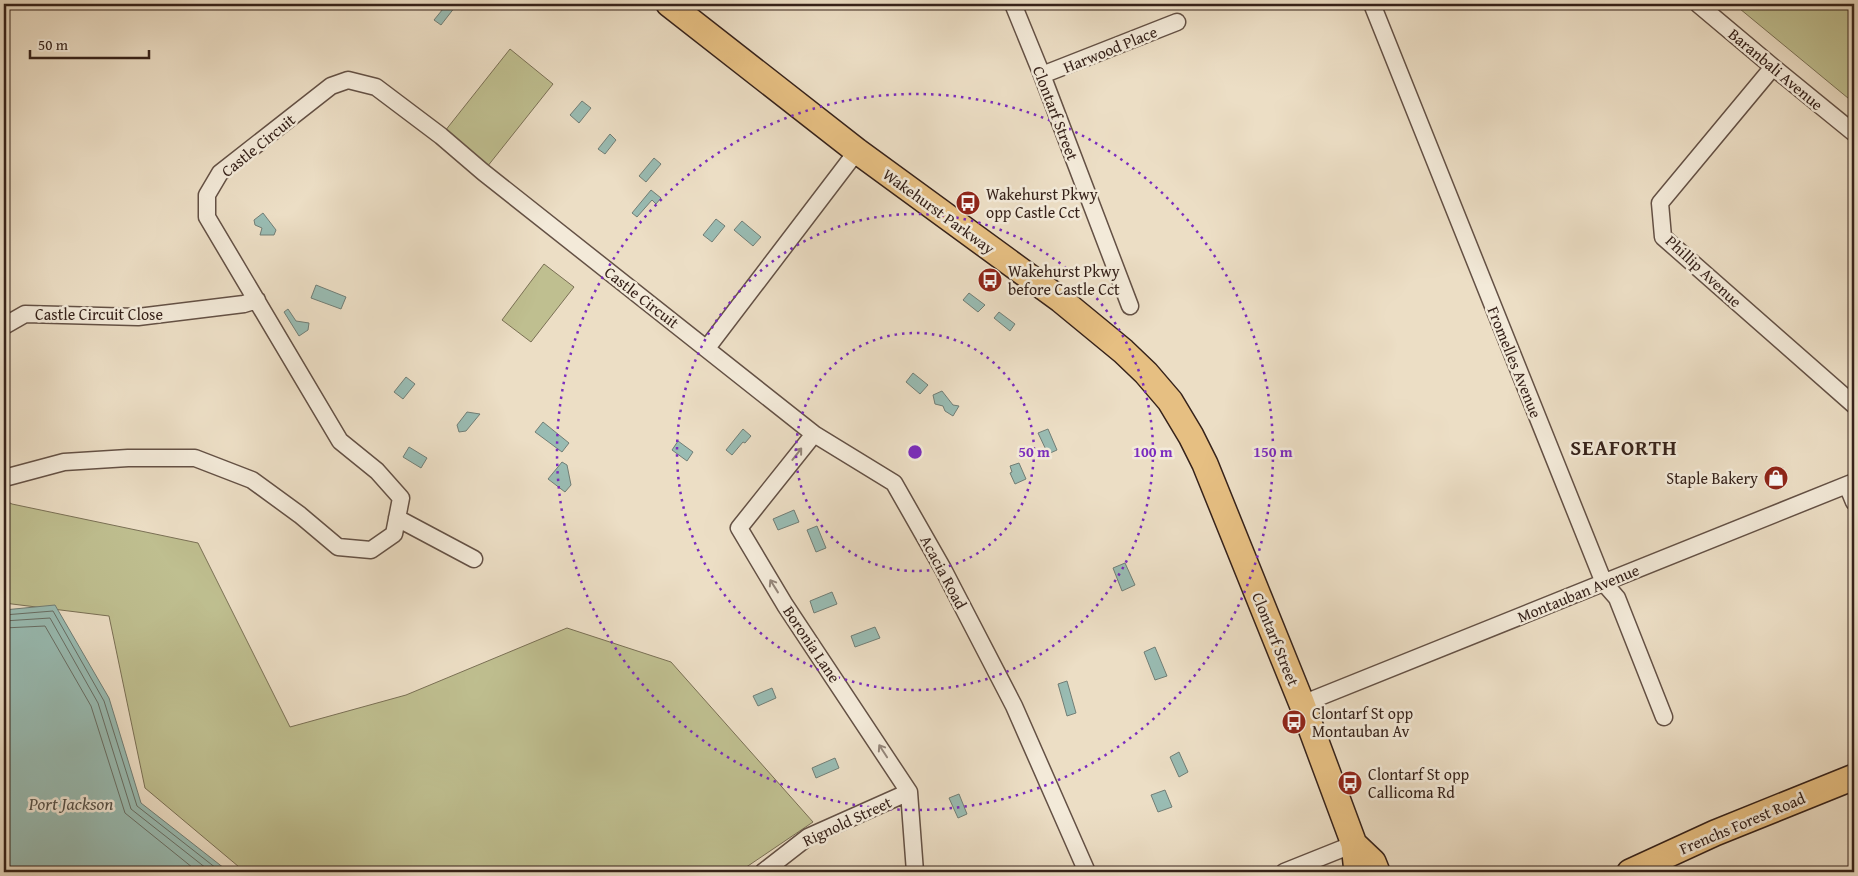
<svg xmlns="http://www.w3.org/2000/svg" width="1858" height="876" font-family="'Gentium Book Plus',serif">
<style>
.green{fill:#bfbf90;stroke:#7a7055}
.water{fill:#99bcb3;stroke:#717e76}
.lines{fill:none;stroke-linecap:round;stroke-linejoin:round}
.shore{stroke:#686f66;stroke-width:1}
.street-casing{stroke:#645145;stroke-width:19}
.primary-casing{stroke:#36221a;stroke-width:28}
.street{stroke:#f3ead9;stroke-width:16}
.primary{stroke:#e6bf82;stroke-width:25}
.oneway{stroke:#94867a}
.ring{fill:none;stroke:#7b2cbf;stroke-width:2.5;stroke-dasharray:2.5 5}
.labels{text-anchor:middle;stroke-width:5;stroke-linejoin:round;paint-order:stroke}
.street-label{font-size:16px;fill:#36221a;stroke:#f3ead9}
.poi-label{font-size:16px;fill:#36221a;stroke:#f3ead9;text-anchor:start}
.water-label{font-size:18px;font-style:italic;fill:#545048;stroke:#f3ead9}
.district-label{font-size:21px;font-weight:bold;letter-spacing:1px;fill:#36221a;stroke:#f3ead9}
.centre{fill:#7b2cbf;stroke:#f3ead9;stroke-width:2.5}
.ring-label{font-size:15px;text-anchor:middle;font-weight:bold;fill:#7b2cbf;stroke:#f3ead9;stroke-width:5;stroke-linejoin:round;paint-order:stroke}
</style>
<rect width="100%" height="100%" fill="#ecdec5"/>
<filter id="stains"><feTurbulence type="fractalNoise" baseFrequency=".004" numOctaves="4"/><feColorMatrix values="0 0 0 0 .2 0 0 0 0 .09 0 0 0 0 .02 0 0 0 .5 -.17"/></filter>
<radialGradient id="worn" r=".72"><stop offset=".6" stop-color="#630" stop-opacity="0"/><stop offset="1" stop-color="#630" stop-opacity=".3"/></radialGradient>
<!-- green -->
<path class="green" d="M1734 4H1854V103L1837 89Z
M510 49 553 84 483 172 441 136Z
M544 264 574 287 531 342 502 320Z
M4 500 12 504 198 543 290 727 406 695 567 628 671 662 813 822 739 872H552L493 869 490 872H245L145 788 109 616 4 603Z"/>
<!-- water -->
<path class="water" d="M447 4H452L455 7 441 25 434 20Z
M582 101 591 108 579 123 570 115Z
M610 134 616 140 605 154 598 149Z
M654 158 661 164 646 182 639 176Z
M651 190 661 198 656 204 652 200 637 217 632 213Z
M263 213 276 230 274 235H260L262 228 255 225 254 220Z
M716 219 725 226 712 242 703 235Z
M742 221 761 237 753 246 734 230Z
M316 285 346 297 341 309 311 298Z
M969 293 985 305 978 312 963 300Z
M288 309 296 321 309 323 308 330 299 336 284 312Z
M999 312 1015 324 1010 331 994 318Z
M913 373 928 385 920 394 906 382Z
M406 377 415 384 403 399 394 392Z
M942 391 953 405 959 406 953 416 945 411 943 406 935 404 933 395Z
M467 412 480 414 466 431 459 432 457 425Z
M543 422 569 443 562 452 535 432Z
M743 429 751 436 745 443 743 442 732 455 726 450Z
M1048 429 1057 450 1048 454 1038 433Z
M678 441 693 452 687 461 672 450Z
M409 447 427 458 421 468 403 457Z
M562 462 567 465 571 485 565 492 548 479Z
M1019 463 1026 479 1015 484 1010 473 1012 472 1010 466Z
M794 510 799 522 778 530 773 519Z
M817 526 826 548 816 552 807 530Z
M1125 563 1135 585 1122 591 1113 568Z
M832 592 837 604 814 613 810 601Z
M55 605 109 698 141 803 229 872H4V610Z
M875 627 880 638 855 647 851 636Z
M1155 647 1167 676 1155 680 1144 652Z
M1067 681 1076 713 1067 716 1058 684Z
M772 688 776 698 758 706 753 696Z
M1179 752 1188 772 1179 777 1170 757Z
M835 758 839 768 816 778 812 768Z
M1165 790 1172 807 1158 812 1151 795Z
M959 794 967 814 958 818 949 798Z"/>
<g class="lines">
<!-- shore -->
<path class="shore" d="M4 615 53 611 104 701 137 806 221 872
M4 621 50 618 98 703 131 809 211 872
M4 628 45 626 91 706 125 813 198 872"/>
<defs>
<path id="street" d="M1013 4 1042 75 1130 306
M1372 4 1604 583 1617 598 1664 717
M1698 4 1773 67 1854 133
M1773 67 1660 203 1663 237 1854 405
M1042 75 1177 22
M4 326 25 314 138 317 244 304 257 300
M707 348 857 151
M814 434 739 528 785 605 909 792 915 872
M4 476 8 477 64 462 128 458H195L252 480 300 515 338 547 371 550 394 534 401 498 377 471 340 441 207 217V195L220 173 331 86 348 80 376 87 441 136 483 172 814 434 894 483 943 569 1014 706 1087 872
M1847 485 1854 502
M397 518 474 559
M1302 704 1854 482
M763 872 808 837 909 792
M1284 872 1354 844"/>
<path id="primary" d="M669 4 857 151 1061 300 1123 351 1146 373 1170 401 1191 436 1205 464 1302 704 1354 844 1357 872
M1354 844 1373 862 1377 872
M1630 872 1715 833 1854 777"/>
</defs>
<!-- street casing -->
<use href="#street" class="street-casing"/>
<!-- primary casing -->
<use href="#primary" class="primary-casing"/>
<!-- street -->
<use href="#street" class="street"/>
<!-- primary -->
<use href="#primary" class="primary"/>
</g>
<!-- one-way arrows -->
<defs><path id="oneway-shaft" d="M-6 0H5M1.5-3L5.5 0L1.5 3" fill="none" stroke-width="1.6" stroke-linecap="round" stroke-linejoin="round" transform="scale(1.25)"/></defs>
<g class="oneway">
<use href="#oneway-shaft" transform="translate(797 454) rotate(-52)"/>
<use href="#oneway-shaft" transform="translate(774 586) rotate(-122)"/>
<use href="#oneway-shaft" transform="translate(883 751) rotate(-123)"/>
</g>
<!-- distance rings -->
<g class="ring">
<circle cx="915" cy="452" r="119"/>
<circle cx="915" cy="452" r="238"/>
<circle cx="915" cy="452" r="358"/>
</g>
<!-- icons -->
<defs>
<symbol id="bus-disc" viewBox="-11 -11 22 22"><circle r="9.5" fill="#8f2418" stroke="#f3ead9"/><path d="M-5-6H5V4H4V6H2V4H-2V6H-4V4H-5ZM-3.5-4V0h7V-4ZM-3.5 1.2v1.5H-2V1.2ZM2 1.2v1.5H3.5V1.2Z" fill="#fff"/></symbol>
<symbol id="shop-disc" viewBox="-11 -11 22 22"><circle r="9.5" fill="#8f2418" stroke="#f3ead9"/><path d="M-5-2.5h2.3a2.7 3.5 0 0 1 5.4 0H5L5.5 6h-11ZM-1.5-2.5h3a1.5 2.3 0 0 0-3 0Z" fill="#fff"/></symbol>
</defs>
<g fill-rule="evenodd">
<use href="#bus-disc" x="954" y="189" width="28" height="28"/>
<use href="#bus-disc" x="976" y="266" width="28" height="28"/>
<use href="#shop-disc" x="1762" y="464" width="28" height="28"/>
<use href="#bus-disc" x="1280" y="708" width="28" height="28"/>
<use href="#bus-disc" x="1336" y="769" width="28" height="28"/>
</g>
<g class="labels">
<!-- street labels -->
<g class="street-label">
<text transform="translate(1110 49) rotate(-22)" y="6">Harwood Place</text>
<text transform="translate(1776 69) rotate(40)" y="6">Baranbali Avenue</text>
<text transform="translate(1056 113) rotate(69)" y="6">Clontarf Street</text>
<text transform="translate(258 145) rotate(-39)" y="6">Castle Circuit</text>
<text transform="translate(939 211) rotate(36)" y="6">Wakehurst Parkway</text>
<text transform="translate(1704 271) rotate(43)" y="6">Phillip Avenue</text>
<text transform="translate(642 297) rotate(38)" y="6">Castle Circuit</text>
<text x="99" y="320">Castle Circuit Close</text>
<text transform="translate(1515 362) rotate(68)" y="6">Fromelles Avenue</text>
<text transform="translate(944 572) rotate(62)" y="6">Acacia Road</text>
<text transform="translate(1578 593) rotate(-22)" y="6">Montauban Avenue</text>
<text transform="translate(1276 639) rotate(68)" y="6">Clontarf Street</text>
<text transform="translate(812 644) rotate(56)" y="6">Boronia Lane</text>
<text transform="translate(847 821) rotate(-25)" y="6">Rignold Street</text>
<text transform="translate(1742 823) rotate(-23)" y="6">Frenchs Forest Road</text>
</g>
<!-- poi labels -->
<g class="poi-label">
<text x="986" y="200">Wakehurst Pkwy<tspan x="986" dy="18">opp Castle Cct</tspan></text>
<text x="1008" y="277">Wakehurst Pkwy<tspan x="1008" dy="18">before Castle Cct</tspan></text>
<text x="1758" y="484" text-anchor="end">Staple Bakery</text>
<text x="1312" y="719">Clontarf St opp<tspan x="1312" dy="18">Montauban Av</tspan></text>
<text x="1368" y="780">Clontarf St opp<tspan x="1368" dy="18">Callicoma Rd</tspan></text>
</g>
<!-- water labels -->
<g class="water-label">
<text x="71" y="810">Port Jackson</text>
</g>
<!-- district labels -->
<g class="district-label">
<text x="1624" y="455">SEAFORTH</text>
</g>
</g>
<circle cx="915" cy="452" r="8" class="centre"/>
<g class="ring-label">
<text x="1034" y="457">50 m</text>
<text x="1153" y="457">100 m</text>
<text x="1273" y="457">150 m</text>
</g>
<!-- margin -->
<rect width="1858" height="876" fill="none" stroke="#ecdec5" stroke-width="20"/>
<rect x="5" y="5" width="1848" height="866" fill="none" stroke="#36221a" stroke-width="2.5"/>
<rect x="10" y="10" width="1838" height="856" fill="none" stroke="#36221a"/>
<!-- scale -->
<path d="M30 50v8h119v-8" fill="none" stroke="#36221a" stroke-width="2.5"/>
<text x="38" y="50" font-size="15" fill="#36221a" stroke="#f3ead9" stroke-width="4" paint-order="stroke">50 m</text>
<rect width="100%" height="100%" filter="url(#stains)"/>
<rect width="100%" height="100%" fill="url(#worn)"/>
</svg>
